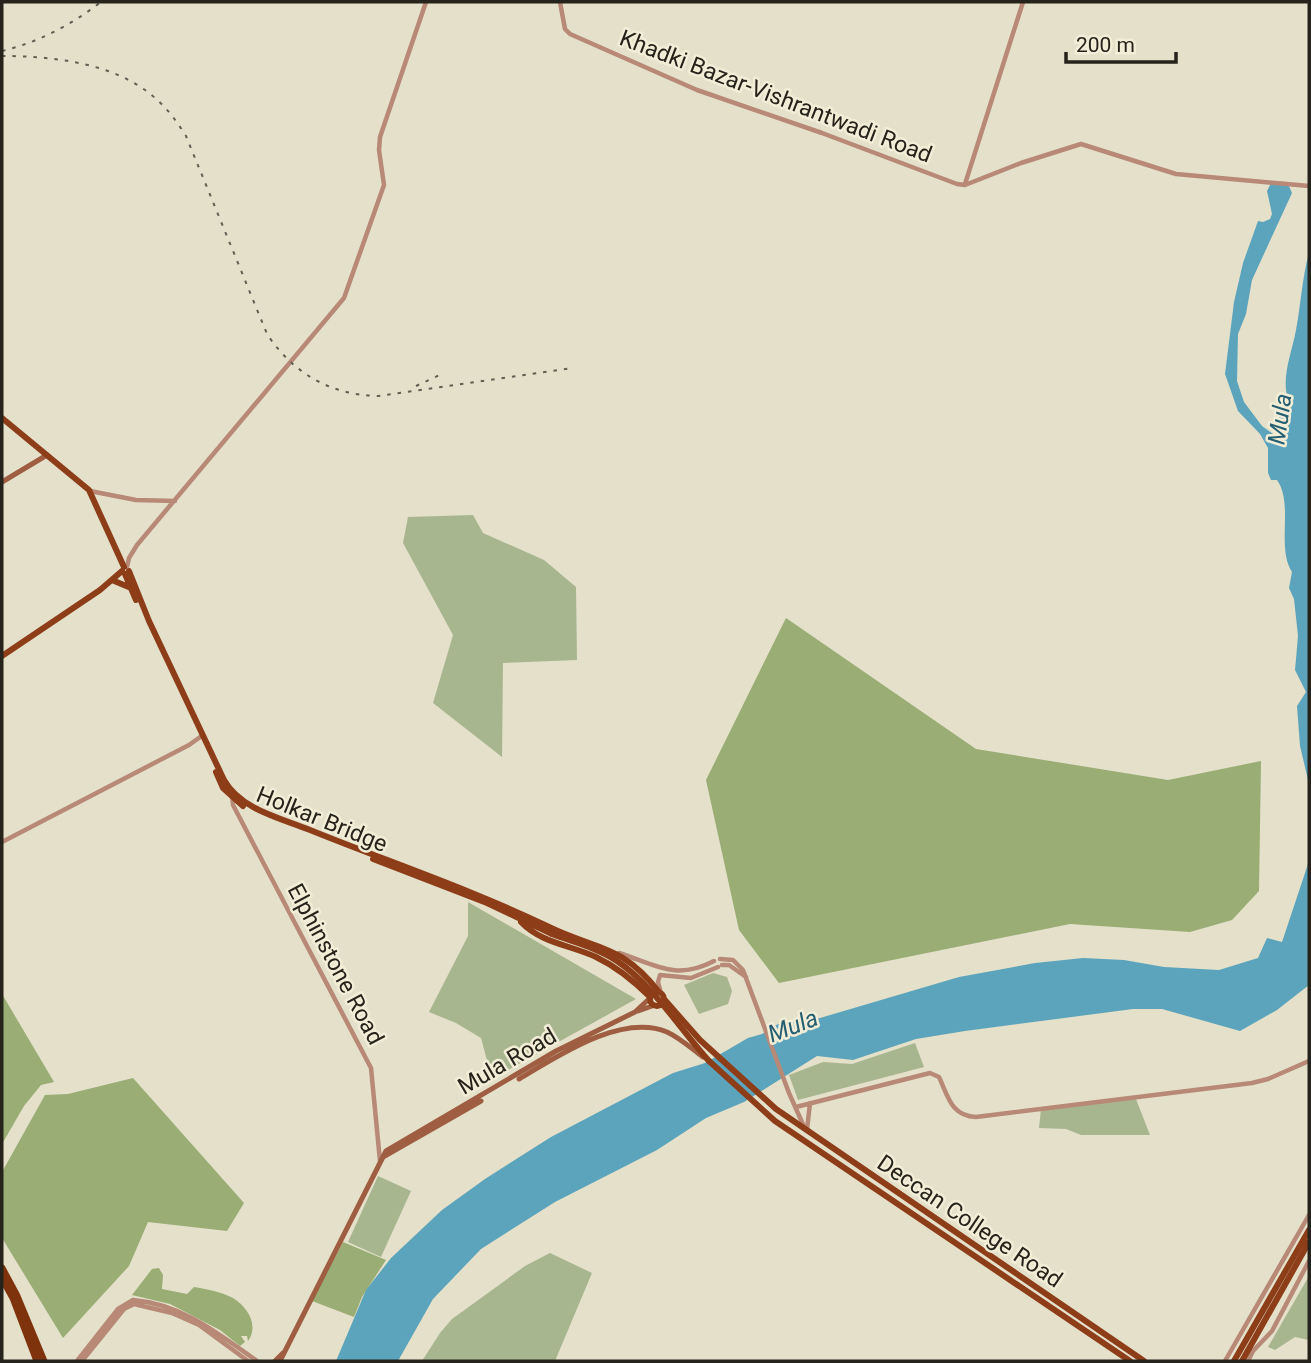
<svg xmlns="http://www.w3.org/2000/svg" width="1311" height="1363" font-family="Roboto,sans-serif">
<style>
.green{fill:#a8b690}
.forest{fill:#99ad75}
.water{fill:#5ca4bc}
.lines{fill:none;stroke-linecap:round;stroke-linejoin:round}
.tertiary{stroke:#b78976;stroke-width:4.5}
.secondary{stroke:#9f5e42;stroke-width:5}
.primary{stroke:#8d3d18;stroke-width:6}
.trunk{stroke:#7f330c;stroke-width:7}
.rail{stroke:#615f52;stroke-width:2;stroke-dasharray:3.5 7;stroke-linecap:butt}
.primary-bridge{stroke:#8d3d18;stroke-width:6}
.labels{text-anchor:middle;stroke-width:5;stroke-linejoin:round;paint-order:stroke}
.street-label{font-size:23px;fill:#25231b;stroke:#f2edd7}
.water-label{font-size:24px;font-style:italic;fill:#255f71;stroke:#f2edd7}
</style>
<rect width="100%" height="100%" fill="#e4e0ca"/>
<!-- green -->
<path class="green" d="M473 515 483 533 544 560 576 587 577 660 503 663 502 757 433 703 453 635 403 543 408 517Z
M468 902 636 999 492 1079 481 1038 456 1023 429 1012 468 936Z
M713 973 727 977 732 991 728 1004 699 1014 684 985Z
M915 1043 924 1067 798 1100 789 1075 823 1062 852 1064Z
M1136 1099 1150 1135H1081L1066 1129 1039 1128 1041 1109Z
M378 1176 411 1191 381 1257 348 1242Z
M550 1253 592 1273 555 1361H422L440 1333 452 1319 525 1266Z
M1309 1276V1340L1295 1337 1275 1350 1268 1347Z"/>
<!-- forest -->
<path class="forest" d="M786 618 976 749 1168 780 1261 761 1259 891 1232 920 1190 932 1070 924 779 983 739 930 706 780Z
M2 994 54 1082 41 1085 24 1106 2 1144Z
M133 1078 244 1203 227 1231 148 1222 129 1266 63 1338 2 1238V1172L45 1095 68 1094Z
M343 1242 386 1260 362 1297 354 1317 312 1301Z
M159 1268 163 1275 162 1289 187 1294 194 1287C206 1289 222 1292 233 1298 248 1307 259 1326 248 1341L247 1336H241L245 1342 240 1346 220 1330 170 1304 132 1295 152 1269Z"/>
<!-- water -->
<path class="water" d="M1271 183 1288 184 1292 193 1252 280 1246 314 1238 334 1237 381 1244 402 1262 426 1277 437 1280 405H1290C1279 381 1292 353 1296 330 1301 304 1302 278 1309 253V784L1300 746 1297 706 1306 692 1295 670 1298 636 1294 599 1289 588 1292 572C1276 547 1294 504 1277 480H1271L1268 473V448L1260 434 1238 411 1225 374 1234 302 1243 263 1258 221 1263 222 1270 219 1272 214 1267 191Z
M1309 861V985L1277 1010 1240 1031 1162 1009H1133L965 1031 916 1039 853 1060 817 1056 744 1102 706 1118 657 1150 555 1202 481 1249 433 1299 398 1361H336L366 1290 391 1258 442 1210 485 1179 551 1137 673 1073 705 1063 748 1038 762 1034 778 1024 820 1018 959 977 1035 963 1083 958 1124 960 1164 967 1219 970 1258 958 1267 938 1282 942Z"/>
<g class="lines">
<!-- tertiary -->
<path class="tertiary" d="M560 2 565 29 570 34 697 90 822 133 957 184 965 185 1021 163 1081 144 1176 174 1309 186
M965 184 1023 2
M90 491 136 500 175 501
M127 567 129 558 137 545 344 298 384 185 379 150 380 137 426 2
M232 794 233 805 371 1068 380 1161
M2 842 189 745 203 735
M619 953C656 965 676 981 714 961
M720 959 733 960 743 970 789 1093 805 1129
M722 965H729L746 977
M661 993 658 982 660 975 691 978 718 967
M796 1107 930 1073 939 1077C948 1096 951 1116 976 1117L1252 1083 1268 1079 1309 1061
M807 1130 810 1103
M77 1361 118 1309 133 1300C182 1304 219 1334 257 1361
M82 1361 124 1309 134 1304 172 1313 199 1325 248 1361
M1225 1361 1309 1215
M1248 1361 1253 1351 1272 1331 1309 1261"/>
<!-- secondary -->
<path class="secondary" d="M2 482 47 455
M638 1011 655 1005
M519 1079C558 1056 621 1013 667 1032 680 1038 691 1048 703 1057
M383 1157 481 1101
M275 1361 283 1353
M280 1361 386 1151 556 1051 635 1012 650 998"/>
<!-- primary -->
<path class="primary" d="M2 418 89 490 124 567
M129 571 149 621 224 780C241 810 281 818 310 830 389 862 470 889 547 926 595 950 621 943 659 992
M125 574 136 600
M112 580 131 588
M2 656 100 590 122 571
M216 772 223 788 243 806
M373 859 487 903 552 934
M521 922C541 943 570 945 596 957 617 967 634 981 650 997
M650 999a7 7 0 1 1 14 0a7 7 0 1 1-14 0Z
M664 999 700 1040 776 1109 1144 1361
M709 1061 775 1121 1130 1361
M1234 1361 1309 1230
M1242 1361 1309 1242"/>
<!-- trunk -->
<path class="trunk" d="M2 1268 17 1296 44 1361
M2 1278 13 1298 37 1361"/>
<!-- rail -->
<path class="rail" d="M2 51C39 42 71 25 101 2
M2 56C53 56 116 63 155 98 168 109 177 122 186 136L267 334C293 373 330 395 378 396L573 368
M416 386 444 373"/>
<!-- primary-bridge -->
<path class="primary-bridge" d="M552 934C573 942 598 948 617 961 654 986 679 1028 709 1061"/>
</g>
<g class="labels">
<!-- street labels -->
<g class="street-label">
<text transform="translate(776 96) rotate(21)" y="8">Khadki Bazar-Vishrantwadi Road</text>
<text transform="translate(322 819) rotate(22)" y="8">Holkar Bridge</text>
<text transform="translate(336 964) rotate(62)" y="8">Elphinstone Road</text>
<text transform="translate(507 1061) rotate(-30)" y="8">Mula Road</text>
<text transform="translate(970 1221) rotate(34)" y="8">Deccan College Road</text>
</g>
<!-- water labels -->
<g class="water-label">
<text transform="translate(1280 419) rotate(-82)" y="8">Mula</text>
<text transform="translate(793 1026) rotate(-21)" y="8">Mula</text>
</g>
</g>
<!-- border -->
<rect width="1311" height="1363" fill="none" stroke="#25231b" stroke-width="7"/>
<!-- scale -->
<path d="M1066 52v10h110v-10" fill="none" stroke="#25231b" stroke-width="3.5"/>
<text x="1076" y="52" font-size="21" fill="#25231b" stroke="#f2edd7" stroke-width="5" paint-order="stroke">200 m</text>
</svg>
